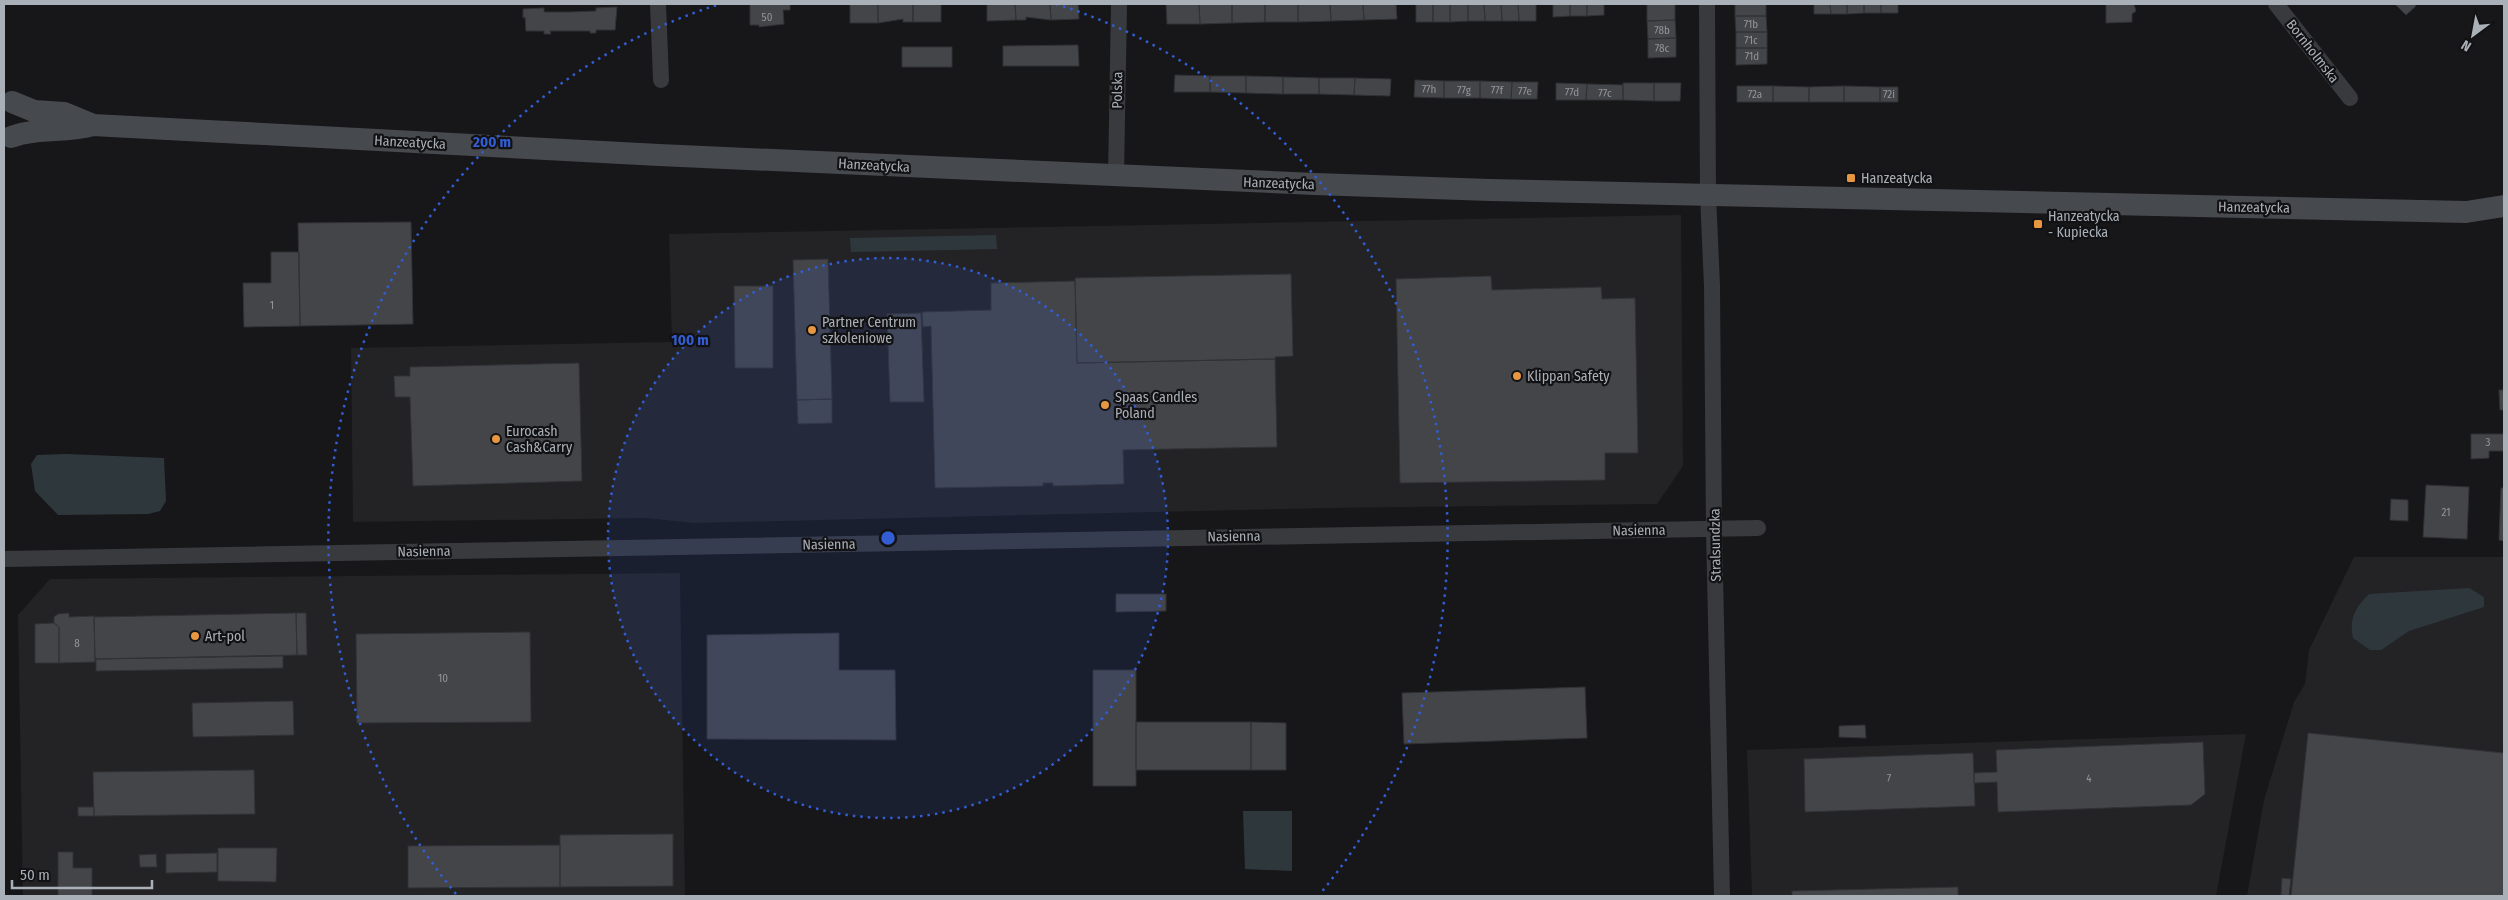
<svg xmlns="http://www.w3.org/2000/svg" width="2508" height="900" font-family="'Fira Sans Condensed',sans-serif">
<style>
.built{fill:#232326}
.water{fill:#2e383c}
.building{fill:#444549;stroke:#313235}
.lines{fill:none;stroke-linecap:round;stroke-linejoin:round}
.street{stroke:#383a3e;stroke-width:16}
.secondary{stroke:#46494d;stroke-width:22}
.ring{fill:none;stroke:#325dd3;stroke-width:2.5;stroke-dasharray:2.5 5}
.poi-dot{fill:#e79641;stroke:#121214;stroke-width:2}
.labels{text-anchor:middle;stroke-width:4.5;stroke-linejoin:round;paint-order:stroke}
.number-label{font-size:11px;fill:#90959c}
.street-label{font-size:14px;fill:#aab0b8;stroke:#121214}
.poi-label{font-size:14px;fill:#aab0b8;stroke:#121214;text-anchor:start}
.centre{fill:#325dd3;stroke:#121214;stroke-width:2.5}
.ring-label{font-size:15px;text-anchor:middle;font-weight:bold;fill:#325dd3;stroke:#121214;stroke-width:4.5;stroke-linejoin:round;paint-order:stroke}
</style>
<rect width="100%" height="100%" fill="#171719"/>
<!-- built -->
<path class="built" d="M1681 215 1683 466 1657 504 1327 508 694 523 645 518 353 522 351 348 672 342 669 234Z
M2354 557H2504V896H2247L2264 800 2294 702 2305 684 2309 650Z
M680 573 685 896H23L18 615 50 579Z
M2246 734 2216 896H1752L1747 750Z"/>
<!-- water -->
<path class="water" d="M996 235 997 249 851 252 850 238Z
M66 454 164 458 166 501 160 511 148 514 58 515 35 491 31 464 37 455Z
M2469 588 2484 597V607L2409 631 2381 650H2370L2353 638C2349 618 2355 608 2369 594Z
M1243 811H1292V871L1245 869Z"/>
<!-- building -->
<path class="building" d="M750 4H790V10H783L784 24 759 27V25H750Z
M850 4H878V23H850Z
M878 4H913V22H903V19L878 23Z
M913 4H941V22H913Z
M987 4H1015L1016 20 987 21Z
M1015 4H1050L1051 20 1026 17V20H1016Z
M1050 4H1078L1079 19 1051 20Z
M1166 4H1199L1200 24H1167Z
M1199 4H1232V23L1200 24Z
M1232 4H1265V22L1232 23Z
M1265 4H1298V22H1265Z
M1298 4H1330L1331 21 1298 22Z
M1330 4H1363L1364 20 1331 21Z
M1363 4H1396L1397 19 1364 20Z
M1416 4H1433V22H1416Z
M1433 4H1450V22H1433Z
M1450 4H1468V21L1450 22Z
M1468 4H1484L1485 21H1468Z
M1484 4H1501L1502 21H1485Z
M1501 4H1518L1519 21H1502Z
M1518 4H1536V21H1519Z
M1553 4H1570V16L1553 17Z
M1570 4H1587V16H1570Z
M1587 4H1604V15L1587 16Z
M1647 4H1675V20L1647 21Z
M1735 4H1766V16H1735Z
M1814 4H1830L1831 14H1814Z
M1830 4H1847V14H1831Z
M1847 4H1864V13L1847 14Z
M1864 4H1881V13H1864Z
M1881 4H1898V13H1881Z
M2106 4H2134L2136 11 2132 14V22L2106 23Z
M2395 4H2414L2416 6 2406 15Z
M617 7 615 30H596V33H590V31H550L551 34H544V31H526L525 17 523 18V9L544 8V12H570L596 11V8Z
M1735 16H1766L1767 32H1736Z
M1675 20 1676 38 1648 39 1647 21Z
M1736 32H1767V48H1736Z
M1676 38V57L1648 58V39Z
M1078 45 1079 66H1003V46Z
M902 47H952V67H902Z
M1736 48H1767V64L1736 65Z
M1175 75 1210 76V92H1174Z
M1210 76H1246V93L1210 92Z
M1246 76 1283 77V94L1246 93Z
M1283 77 1319 78V94H1283Z
M1319 78H1355L1354 95 1319 94Z
M1355 78 1391 79 1390 96 1354 95Z
M1415 80 1444 81V98L1414 97Z
M1444 81H1480V98H1444Z
M1480 81 1512 82 1511 99 1480 98Z
M1512 82H1538L1537 99H1511Z
M1556 83 1587 84 1586 100H1556Z
M1623 83H1654V101L1623 100Z
M1654 83H1681L1680 101H1654Z
M1587 84 1623 85V100H1586Z
M1737 86H1773V102H1737Z
M1773 86 1809 87V102H1773Z
M1844 86V102H1809V87Z
M1844 86 1880 87V102H1844Z
M1880 87H1898V102H1880Z
M411 222 413 324 300 326 298 223Z
M271 252H299L300 326 244 327 243 283H271Z
M828 259 832 399 797 400 793 260Z
M1291 274 1293 356 1275 357V359L1077 363 1075 278Z
M1491 276 1492 290 1601 287 1602 299 1635 298 1638 453H1605V480L1400 483 1396 279Z
M1075 281 1077 363 1275 359 1277 447 1123 450 1124 484 1053 486V483H1043V486L935 488 931 326 923 327 922 312 991 310V283Z
M734 286H773V368H735Z
M921 313 924 402H890L887 314Z
M579 363 582 481 413 486 410 397H395L394 376H410V367Z
M2499 390H2504V410H2500Z
M832 399V423L798 424 797 400Z
M2471 434H2504V451H2489V458L2471 459Z
M2426 485 2469 487 2467 539 2423 537Z
M2501 488H2504V541L2499 540Z
M2391 499 2408 500V521L2390 520Z
M1116 594H1166V611L1116 612Z
M69 613V617L94 616 95 662 59 663V627L54 623V617L58 614Z
M296 613 297 655 95 659 94 617Z
M296 613H306L307 655H297Z
M54 623 59 627V663H35V624Z
M530 632 531 722 357 723 356 634Z
M839 633V670H895L896 740 707 739V635Z
M283 656V668L96 671V659Z
M1093 670H1136V786H1093Z
M1585 687 1587 738 1404 744 1402 693Z
M293 701 294 735 193 737 192 703Z
M1136 722H1251V770H1136Z
M1251 722 1286 723V770H1251Z
M1865 725 1866 738 1839 737V726Z
M2308 733 2504 753V896H2291Z
M2203 742 2205 794 2191 805 1998 812 1997 782 1974 783V773L1997 772 1996 750Z
M1973 753 1975 806 1805 812 1804 759Z
M254 770 255 814 94 816 93 772Z
M78 807H94V816H78Z
M673 834V886L560 887V835Z
M560 845V887L408 888V846Z
M218 848H277L276 882 218 881Z
M58 852H73V868H92V896H58Z
M217 853V872L166 873V854Z
M156 854 157 867H140L139 855Z
M2282 878 2291 879 2289 896 2281 895Z
M1958 887V896H1792V891Z"/>
<g class="lines">
<!-- street -->
<path class="street" d="M658 4 661 80
M1707 4 1708 195 1712 286 1714 529 1722 896
M2276 4 2350 98
M1116 176 1119 4
M4 559 1758 528"/>
<!-- secondary -->
<path class="secondary" d="M12 102 34 111 64 113 93 125
M11 137C38 127 66 133 93 125L659 155 1315 184 1490 190 2466 212 2504 206"/>
</g>
<!-- distance rings -->
<circle cx="888" cy="538" r="280" fill="#325dd3" fill-opacity=".12"/>
<g class="ring">
<circle cx="888" cy="538" r="280"/>
<path d="M456 894A560 560 0 0 1 720 4M1056 4A560 560 0 0 1 1320 894"/>
</g>
<!-- markers -->
<g class="poi-dot">
<rect x="1846" y="173" width="10" height="10" rx="2.5"/>
<rect x="2033" y="219" width="10" height="10" rx="2.5"/>
<circle cx="812" cy="330" r="5"/>
<circle cx="1517" cy="376" r="5"/>
<circle cx="1105" cy="405" r="5"/>
<circle cx="496" cy="439" r="5"/>
<circle cx="195" cy="636" r="5"/>
</g>
<g class="labels">
<!-- number labels -->
<g class="number-label">
<text x="767" y="21">50</text>
<text x="1751" y="28">71b</text>
<text x="1662" y="34">78b</text>
<text x="1751" y="44">71c</text>
<text x="1662" y="52">78c</text>
<text x="1752" y="60">71d</text>
<text x="1429" y="93">77h</text>
<text x="1464" y="94">77g</text>
<text x="1497" y="94">77f</text>
<text x="1525" y="95">77e</text>
<text x="1572" y="96">77d</text>
<text x="1605" y="97">77c</text>
<text x="1755" y="98">72a</text>
<text x="1889" y="98">72i</text>
<text x="272" y="309">1</text>
<text x="2488" y="446">3</text>
<text x="2446" y="516">21</text>
<text x="77" y="647">8</text>
<text x="443" y="682">10</text>
<text x="1889" y="782">7</text>
<text x="2089" y="782">4</text>
</g>
<!-- street labels -->
<g class="street-label">
<text transform="translate(2313 51) rotate(52)" y="5">Bornholmska</text>
<text transform="translate(1117 90) rotate(-89)" y="5">Polska</text>
<text transform="translate(410 142) rotate(3)" y="5">Hanzeatycka</text>
<text transform="translate(874 165) rotate(3)" y="5">Hanzeatycka</text>
<text transform="translate(1279 183) rotate(2)" y="5">Hanzeatycka</text>
<text transform="translate(2254 207) rotate(1)" y="5">Hanzeatycka</text>
<text transform="translate(1639 530) rotate(-1)" y="5">Nasienna</text>
<text transform="translate(1234 536) rotate(-1)" y="5">Nasienna</text>
<text transform="translate(829 544) rotate(-1)" y="5">Nasienna</text>
<text transform="translate(1715 545) rotate(-91)" y="5">Stralsundzka</text>
<text transform="translate(424 551) rotate(-1)" y="5">Nasienna</text>
</g>
<!-- poi labels -->
<g class="poi-label">
<text x="1861" y="183">Hanzeatycka</text>
<text x="2048" y="221">Hanzeatycka<tspan x="2048" dy="16">- Kupiecka</tspan></text>
<text x="822" y="327">Partner Centrum<tspan x="822" dy="16">szkoleniowe</tspan></text>
<text x="1527" y="381">Klippan Safety</text>
<text x="1115" y="402">Spaas Candles<tspan x="1115" dy="16">Poland</tspan></text>
<text x="506" y="436">Eurocash<tspan x="506" dy="16">Cash&amp;Carry</tspan></text>
<text x="205" y="641">Art-pol</text>
</g>
</g>
<circle cx="888" cy="538" r="8" class="centre"/>
<g class="ring-label">
<text x="492" y="147">200 m</text>
<text x="690" y="345">100 m</text>
</g>
<!-- border -->
<rect width="2508" height="900" fill="none" stroke="#aab0b8" stroke-width="10"/>
<!-- north arrow -->
<g transform="translate(2473 35) rotate(212)" stroke="#121214" stroke-width="4" paint-order="stroke">
<path d="M0-4L9 19L0 12L-9 19Z" fill="#aab0b8"/>
<text y="-8" font-size="14" font-weight="bold" text-anchor="middle" fill="#aab0b8">N</text>
</g>
<!-- scale -->
<path d="M12 880v8h140v-8" fill="none" stroke="#aab0b8" stroke-width="2.5"/>
<text x="20" y="880" font-size="15" fill="#aab0b8" stroke="#121214" stroke-width="4" paint-order="stroke">50 m</text>
</svg>
